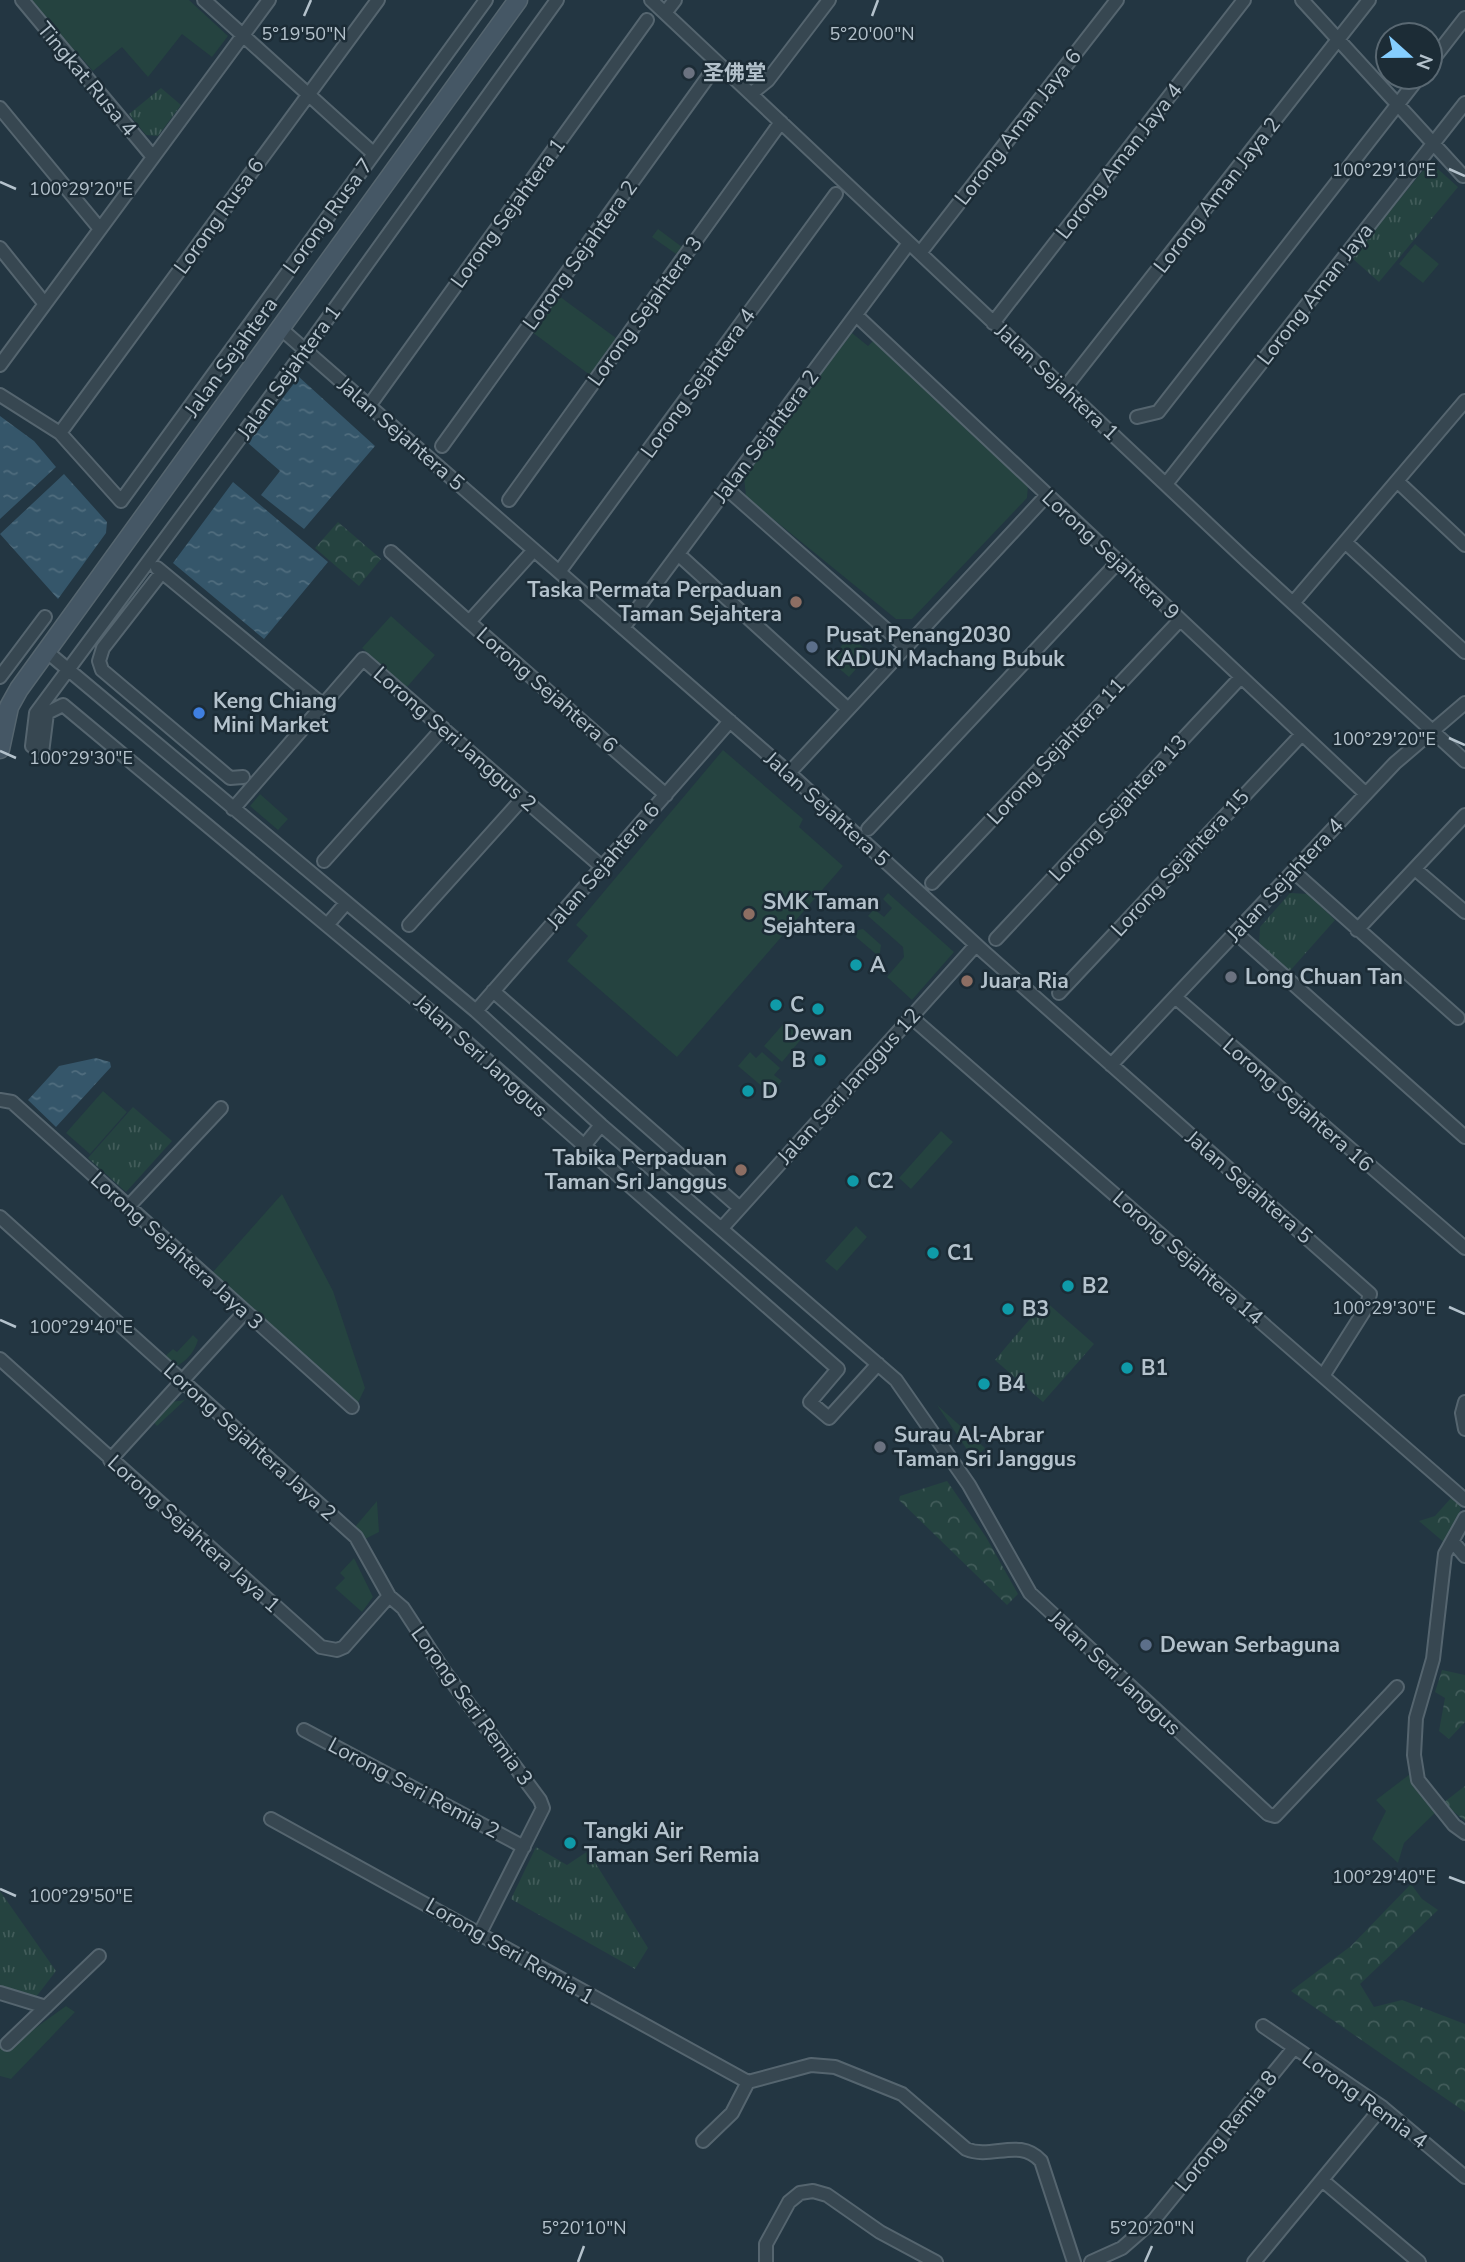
<svg xmlns="http://www.w3.org/2000/svg" width="1465" height="2262" font-family="'Nunito Sans','Noto Sans SC',sans-serif">
<style>
.grass{fill:#254340}
.forest{fill:url(#forest-crowns)}
.park{fill:url(#park-tufts)}
.water{fill:url(#water-ripples)}
.lines{fill:none;stroke-linecap:round;stroke-linejoin:round}
.minor-casing{stroke:#55656f;stroke-width:16}
.secondary-casing{stroke:#55656f;stroke-width:21}
.minor{stroke:#374751;stroke-width:12}
.secondary{stroke:#455765;stroke-width:18}
.ticks{fill:none;stroke:#b4c2cc;stroke-width:2.5}
.worship-dot{fill:#6b7280;stroke:#1c2c36;stroke-width:2.5}
.education-dot{fill:#8d6e63;stroke:#1c2c36;stroke-width:2.5}
.service-dot{fill:#5c6f8a;stroke:#1c2c36;stroke-width:2.5}
.shop-dot{fill:#3f7fe0;stroke:#1c2c36;stroke-width:2.5}
.culture-dot{fill:#0f9aa8;stroke:#1c2c36;stroke-width:2.5}
.labels{text-anchor:middle;stroke-width:5;stroke-linejoin:round;paint-order:stroke}
.poi-label{font-size:21px;font-weight:bold;fill:#b4c2cc;stroke:#1c2c36;text-anchor:start}
.street-label{font-size:21px;fill:#b4c2cc;stroke:#1c2c36}
.ticks-label{font-size:18px;text-anchor:middle;fill:#b4c2cc;stroke:#1c2c36;stroke-width:5;stroke-linejoin:round;paint-order:stroke}
</style>
<defs>
<pattern id="forest-crowns" width="20" height="18" patternUnits="userSpaceOnUse" patternTransform="scale(1.75)"><rect width="20" height="18" fill="#254340"/><path d="M2 6a3 3 0 1 1 6 0M12 15a3 3 0 1 1 6 0" fill="none" stroke="#425c5a"/></pattern>
<pattern id="park-tufts" width="24" height="20" patternUnits="userSpaceOnUse" patternTransform="scale(1.75)"><rect width="24" height="20" fill="#254340"/><path d="M3 7l-1-3M5 7V3M7 7l1-3M15 17l-1-3M17 17v-4M19 17l1-3" fill="none" stroke="#425c5a"/></pattern>
<pattern id="water-ripples" width="26" height="14" patternUnits="userSpaceOnUse" patternTransform="scale(1.75)"><rect width="26" height="14" fill="#35566a"/><path d="M2 4q2-2 4 0t4 0M15 11q2-2 4 0t4 0" fill="none" stroke="#506d7e"/></pattern>
</defs>
<rect width="100%" height="100%" fill="#233642"/>
<!-- grass -->
<path class="grass" d="M30 0H189L228 36 212 57 182 34 148 77 122 47 93 71Z
M658 229 682 247 676 254 652 237Z
M1415 244 1439 264 1423 283 1399 264Z
M559 296 616 338 590 375 532 332Z
M852 333 868 346 874 340 1028 486 1027 498 912 619H896L746 497 744 477Z
M391 616 435 655 407 687 362 648Z
M850 636 870 653 849 677 829 660Z
M723 750 803 819 799 827 843 866 677 1057 567 961 588 936 576 925Z
M260 794 288 819 278 830 250 806Z
M888 893 954 952 912 1000 887 977 904 957 903 947 868 916 874 909 884 917 892 908 883 899Z
M863 929 881 945 880 953 876 954 856 937 858 930Z
M786 1021 803 1037 782 1062 764 1046Z
M750 1052 756 1058 762 1052 780 1068 774 1075 782 1081 771 1094 738 1066Z
M103 1091 127 1112 90 1154 66 1133Z
M941 1131 953 1142 911 1189 899 1178Z
M282 1194 333 1291 365 1388 357 1405 212 1273Z
M856 1226 867 1237 837 1271 825 1261Z
M193 1335 198 1340C194 1353 186 1362 174 1367L163 1358 173 1349 177 1352Z
M185 1400 157 1426 153 1422 171 1402Z
M937 1405 985 1448 974 1460Z
M377 1501 379 1532 365 1539 354 1528Z
M354 1558 373 1597 362 1612 335 1588 345 1578 340 1573Z
M1410 1774 1436 1812 1404 1843 1398 1863 1372 1839 1386 1811 1376 1800Z
M66 2006 75 2012 11 2079 0 2076V2047L6 2049Z"/>
<!-- forest -->
<path class="forest" d="M338 522 381 559 359 586 315 548Z
M947 1481 986 1537 1018 1594 1007 1605 899 1500 900 1496Z
M1451 1498 1461 1505 1459 1516 1462 1522 1446 1544 1419 1521 1435 1516Z
M1442 1670 1465 1675V1722L1449 1739 1439 1731 1445 1698 1435 1692Z
M1465 1786V1821L1443 1803Z
M1411 1884 1422 1899 1438 1910 1360 1984 1374 2007 1402 2000 1465 2024V2112L1291 1991 1351 1946Z"/>
<!-- park -->
<path class="park" d="M161 88 181 105 158 136 146 135 129 114Z
M1430 162 1458 187 1379 282 1352 258Z
M1290 893 1308 894 1335 920 1288 973 1259 945 1260 927Z
M133 1107 172 1141 126 1192 88 1158Z
M1045 1301 1094 1344 1043 1402 995 1360Z
M536 1847 567 1865 588 1851 648 1948 635 1969 511 1899Z
M0 1891 56 1971 36 1997 0 1985Z"/>
<!-- water -->
<path class="water" d="M299 377 375 446 304 529 261 495 280 471 248 443Z
M0 416 34 441 56 467 0 519Z
M64 474 107 522 106 533 58 599 0 534Z
M233 482 328 562 264 639 173 563Z
M96 1058 110 1062 111 1067 56 1127 28 1100 59 1066Z"/>
<g class="lines">
<defs>
<path id="minor" d="M22 0 153 157
M204 0 373 153
M557 0 305 350 36 713 32 746 42 753 47 713 63 705 455 1032 838 1369 810 1402 829 1418 878 1364
M651 0 1247 561 1465 761
M1302 0 1463 176
M665 13 675 0
M1430 63 1465 18
M751 94 768 80 829 0
M0 108 100 229
M0 248 45 304
M920 253 1117 0
M856 315 1366 794
M993 323 1244 0
M280 328 789 773 984 952 1370 1294 1366 1308 1323 1376
M0 365 269 0
M1064 389 1369 0
M0 395 60 433 121 501 486 0
M369 406 647 20
M1137 417 1158 412 1419 77
M60 433 378 0
M442 446 718 63
M1397 481 1465 545
M1166 484 1465 103
M727 489 906 647
M509 500 781 122
M1345 542 1465 652
M534 550 469 622 666 795
M391 552 469 622
M678 554 848 709
M157 568 323 705
M162 572 103 648 99 661 102 670 230 778 243 777
M559 572 836 194
M1293 603 1465 401
M623 628 909 243
M46 651 476 1011 601 1125 896 1380 969 1485 1030 1593 1268 1814 1275 1816 1397 1687
M0 677 45 617
M789 773 1047 495
M233 809 363 659 602 867
M868 829 1118 562
M324 861 443 728
M1415 869 1465 912
M1294 872 1458 1018
M932 883 1180 620
M328 924 346 903
M409 925 523 798
M1357 930 1465 815
M1236 933 1465 1137
M996 939 1241 677
M493 991 740 1208
M1059 993 1302 734
M1175 997 1465 1248
M476 1011 730 721
M911 1017 1465 1500
M1111 1065 1395 763 1465 703
M0 1100 12 1102 352 1407
M583 1147 601 1125
M128 1207 221 1108
M0 1217 356 1537 389 1596 403 1608 444 1671 540 1800 543 1808 480 1933
M722 1228 976 945
M0 1359 321 1647 337 1650 344 1647 389 1596
M1465 1402 1462 1413 1465 1429
M110 1460 244 1313
M1465 1518 1445 1554 1433 1659 1416 1718 1414 1755 1418 1780 1454 1825 1465 1833
M1453 1542 1465 1556
M304 1730 524 1847
M271 1819 748 2082
M0 1993 46 2007
M1263 2026 1382 2107 1465 2177
M7 2044 99 1956
M703 2141 732 2113 748 2082 811 2065 835 2067 902 2094 966 2149C992 2160 1019 2137 1041 2161L1074 2262
M1322 2180 1419 2262
M766 2262V2244L789 2202 800 2193 813 2191 827 2195 880 2232 936 2262
M1091 2262 1122 2248 1154 2220 1294 2048
M1254 2262 1382 2107"/>
<path id="secondary" d="M0 749 9 707 19 689 518 0"/>
</defs>
<!-- minor casing -->
<use href="#minor" class="minor-casing"/>
<!-- secondary casing -->
<use href="#secondary" class="secondary-casing"/>
<!-- minor -->
<use href="#minor" class="minor"/>
<!-- secondary -->
<use href="#secondary" class="secondary"/>
</g>
<!-- ticks -->
<path class="ticks" d="M304 16 311 0M872 16 878 0M1449 169 1465 176M0 182 16 189M1449 738 1465 745M0 751 16 758M1449 1307 1465 1314M0 1320 16 1327M1449 1877 1465 1883M0 1889 16 1896M578 2262 584 2246M1145 2262 1152 2246"/>
<!-- markers -->
<g class="worship-dot">
<circle cx="689" cy="73" r="7"/>
<circle cx="1231" cy="977" r="7"/>
<circle cx="880" cy="1447" r="7"/>
</g>
<g class="education-dot">
<circle cx="796" cy="602" r="7"/>
<circle cx="749" cy="914" r="7"/>
<circle cx="967" cy="981" r="7"/>
<circle cx="741" cy="1170" r="7"/>
</g>
<g class="service-dot">
<circle cx="812" cy="647" r="7"/>
<circle cx="1146" cy="1645" r="7"/>
</g>
<circle class="shop-dot" cx="199" cy="713" r="7"/>
<g class="culture-dot">
<circle cx="856" cy="965" r="7"/>
<circle cx="776" cy="1005" r="7"/>
<circle cx="818" cy="1009" r="7"/>
<circle cx="820" cy="1060" r="7"/>
<circle cx="748" cy="1091" r="7"/>
<circle cx="853" cy="1181" r="7"/>
<circle cx="933" cy="1253" r="7"/>
<circle cx="1068" cy="1286" r="7"/>
<circle cx="1008" cy="1309" r="7"/>
<circle cx="1127" cy="1368" r="7"/>
<circle cx="984" cy="1384" r="7"/>
<circle cx="570" cy="1843" r="7"/>
</g>
<g class="labels">
<!-- poi labels -->
<g class="poi-label">
<text x="703" y="80">圣佛堂</text>
<text x="782" y="597" text-anchor="end">Taska Permata Perpaduan<tspan x="782" dy="24">Taman Sejahtera</tspan></text>
<text x="826" y="642">Pusat Penang2030<tspan x="826" dy="24">KADUN Machang Bubuk</tspan></text>
<text x="213" y="708">Keng Chiang<tspan x="213" dy="24">Mini Market</tspan></text>
<text x="763" y="909">SMK Taman<tspan x="763" dy="24">Sejahtera</tspan></text>
<text x="870" y="972">A</text>
<text x="1245" y="984">Long Chuan Tan</text>
<text x="981" y="988">Juara Ria</text>
<text x="790" y="1012">C</text>
<text x="818" y="1040" text-anchor="middle">Dewan</text>
<text x="806" y="1067" text-anchor="end">B</text>
<text x="762" y="1098">D</text>
<text x="727" y="1165" text-anchor="end">Tabika Perpaduan<tspan x="727" dy="24">Taman Sri Janggus</tspan></text>
<text x="867" y="1188">C2</text>
<text x="947" y="1260">C1</text>
<text x="1082" y="1293">B2</text>
<text x="1022" y="1316">B3</text>
<text x="1141" y="1375">B1</text>
<text x="998" y="1391">B4</text>
<text x="894" y="1442">Surau Al-Abrar<tspan x="894" dy="24">Taman Sri Janggus</tspan></text>
<text x="1160" y="1652">Dewan Serbaguna</text>
<text x="584" y="1838">Tangki Air<tspan x="584" dy="24">Taman Seri Remia</tspan></text>
</g>
<!-- street labels -->
<g class="street-label">
<text transform="translate(87 79) rotate(50)" y="7">Tingkat Rusa 4</text>
<text transform="translate(1018 127) rotate(-52)" y="7">Lorong Aman Jaya 6</text>
<text transform="translate(1119 161) rotate(-52)" y="7">Lorong Aman Jaya 4</text>
<text transform="translate(1217 195) rotate(-52)" y="7">Lorong Aman Jaya 2</text>
<text transform="translate(508 213) rotate(-54)" y="7">Lorong Sejahtera 1</text>
<text transform="translate(219 216) rotate(-54)" y="7">Lorong Rusa 6</text>
<text transform="translate(328 216) rotate(-54)" y="7">Lorong Rusa 7</text>
<text transform="translate(580 255) rotate(-54)" y="7">Lorong Sejahtera 2</text>
<text transform="translate(1315 294) rotate(-52)" y="7">Lorong Aman Jaya</text>
<text transform="translate(645 311) rotate(-54)" y="7">Lorong Sejahtera 3</text>
<text transform="translate(231 357) rotate(-54)" y="7">Jalan Sejahtera</text>
<text transform="translate(289 372) rotate(-54)" y="7">Jalan Sejahtera 1</text>
<text transform="translate(1057 382) rotate(43)" y="7">Jalan Sejahtera 1</text>
<text transform="translate(698 383) rotate(-54)" y="7">Lorong Sejahtera 4</text>
<text transform="translate(401 434) rotate(41)" y="7">Jalan Sejahtera 5</text>
<text transform="translate(766 436) rotate(-53)" y="7">Jalan Sejahtera 2</text>
<text transform="translate(1111 555) rotate(43)" y="7">Lorong Sejahtera 9</text>
<text transform="translate(547 690) rotate(41)" y="7">Lorong Sejahtera 6</text>
<text transform="translate(455 739) rotate(41)" y="7">Lorong Seri Janggus 2</text>
<text transform="translate(1056 751) rotate(-47)" y="7">Lorong Sejahtera 11</text>
<text transform="translate(1118 808) rotate(-47)" y="7">Lorong Sejahtera 13</text>
<text transform="translate(827 809) rotate(42)" y="7">Jalan Sejahtera 5</text>
<text transform="translate(1180 863) rotate(-47)" y="7">Lorong Sejahtera 15</text>
<text transform="translate(603 866) rotate(-49)" y="7">Jalan Sejahtera 6</text>
<text transform="translate(1285 880) rotate(-47)" y="7">Jalan Sejahtera 4</text>
<text transform="translate(481 1056) rotate(42)" y="7">Jalan Seri Janggus</text>
<text transform="translate(849 1086) rotate(-48)" y="7">Jalan Seri Janggus 12</text>
<text transform="translate(1298 1105) rotate(41)" y="7">Lorong Sejahtera 16</text>
<text transform="translate(1249 1187) rotate(41)" y="7">Jalan Sejahtera 5</text>
<text transform="translate(177 1251) rotate(42)" y="7">Lorong Sejahtera Jaya 3</text>
<text transform="translate(1188 1258) rotate(41)" y="7">Lorong Sejahtera 14</text>
<text transform="translate(250 1442) rotate(42)" y="7">Lorong Sejahtera Jaya 2</text>
<text transform="translate(194 1534) rotate(42)" y="7">Lorong Sejahtera Jaya 1</text>
<text transform="translate(1115 1673) rotate(43)" y="7">Jalan Seri Janggus</text>
<text transform="translate(472 1706) rotate(54)" y="7">Lorong Seri Remia 3</text>
<text transform="translate(414 1788) rotate(28)" y="7">Lorong Seri Remia 2</text>
<text transform="translate(510 1951) rotate(30)" y="7">Lorong Seri Remia 1</text>
<text transform="translate(1365 2100) rotate(36)" y="7">Lorong Remia 4</text>
<text transform="translate(1226 2131) rotate(-51)" y="7">Lorong Remia 8</text>
</g>
</g>
<g class="ticks-label">
<text x="304" y="40">5°19'50"N</text>
<text x="872" y="40">5°20'00"N</text>
<text x="1384" y="176">100°29'10"E</text>
<text x="81" y="195">100°29'20"E</text>
<text x="1384" y="745">100°29'20"E</text>
<text x="81" y="764">100°29'30"E</text>
<text x="1384" y="1314">100°29'30"E</text>
<text x="81" y="1333">100°29'40"E</text>
<text x="1384" y="1883">100°29'40"E</text>
<text x="81" y="1902">100°29'50"E</text>
<text x="584" y="2234">5°20'10"N</text>
<text x="1152" y="2234">5°20'20"N</text>
</g>
<!-- north arrow -->
<g transform="translate(1409 56) rotate(111)"><circle r="33" fill="#1c2c36" stroke="#596872" stroke-width="2"/>
<path d="M0-5L12 26L0 18L-12 26Z" fill="#85ceff"/>
<text y="-10" font-size="19" font-weight="bold" text-anchor="middle" fill="#b4c2cc">N</text>
</g>
</svg>
